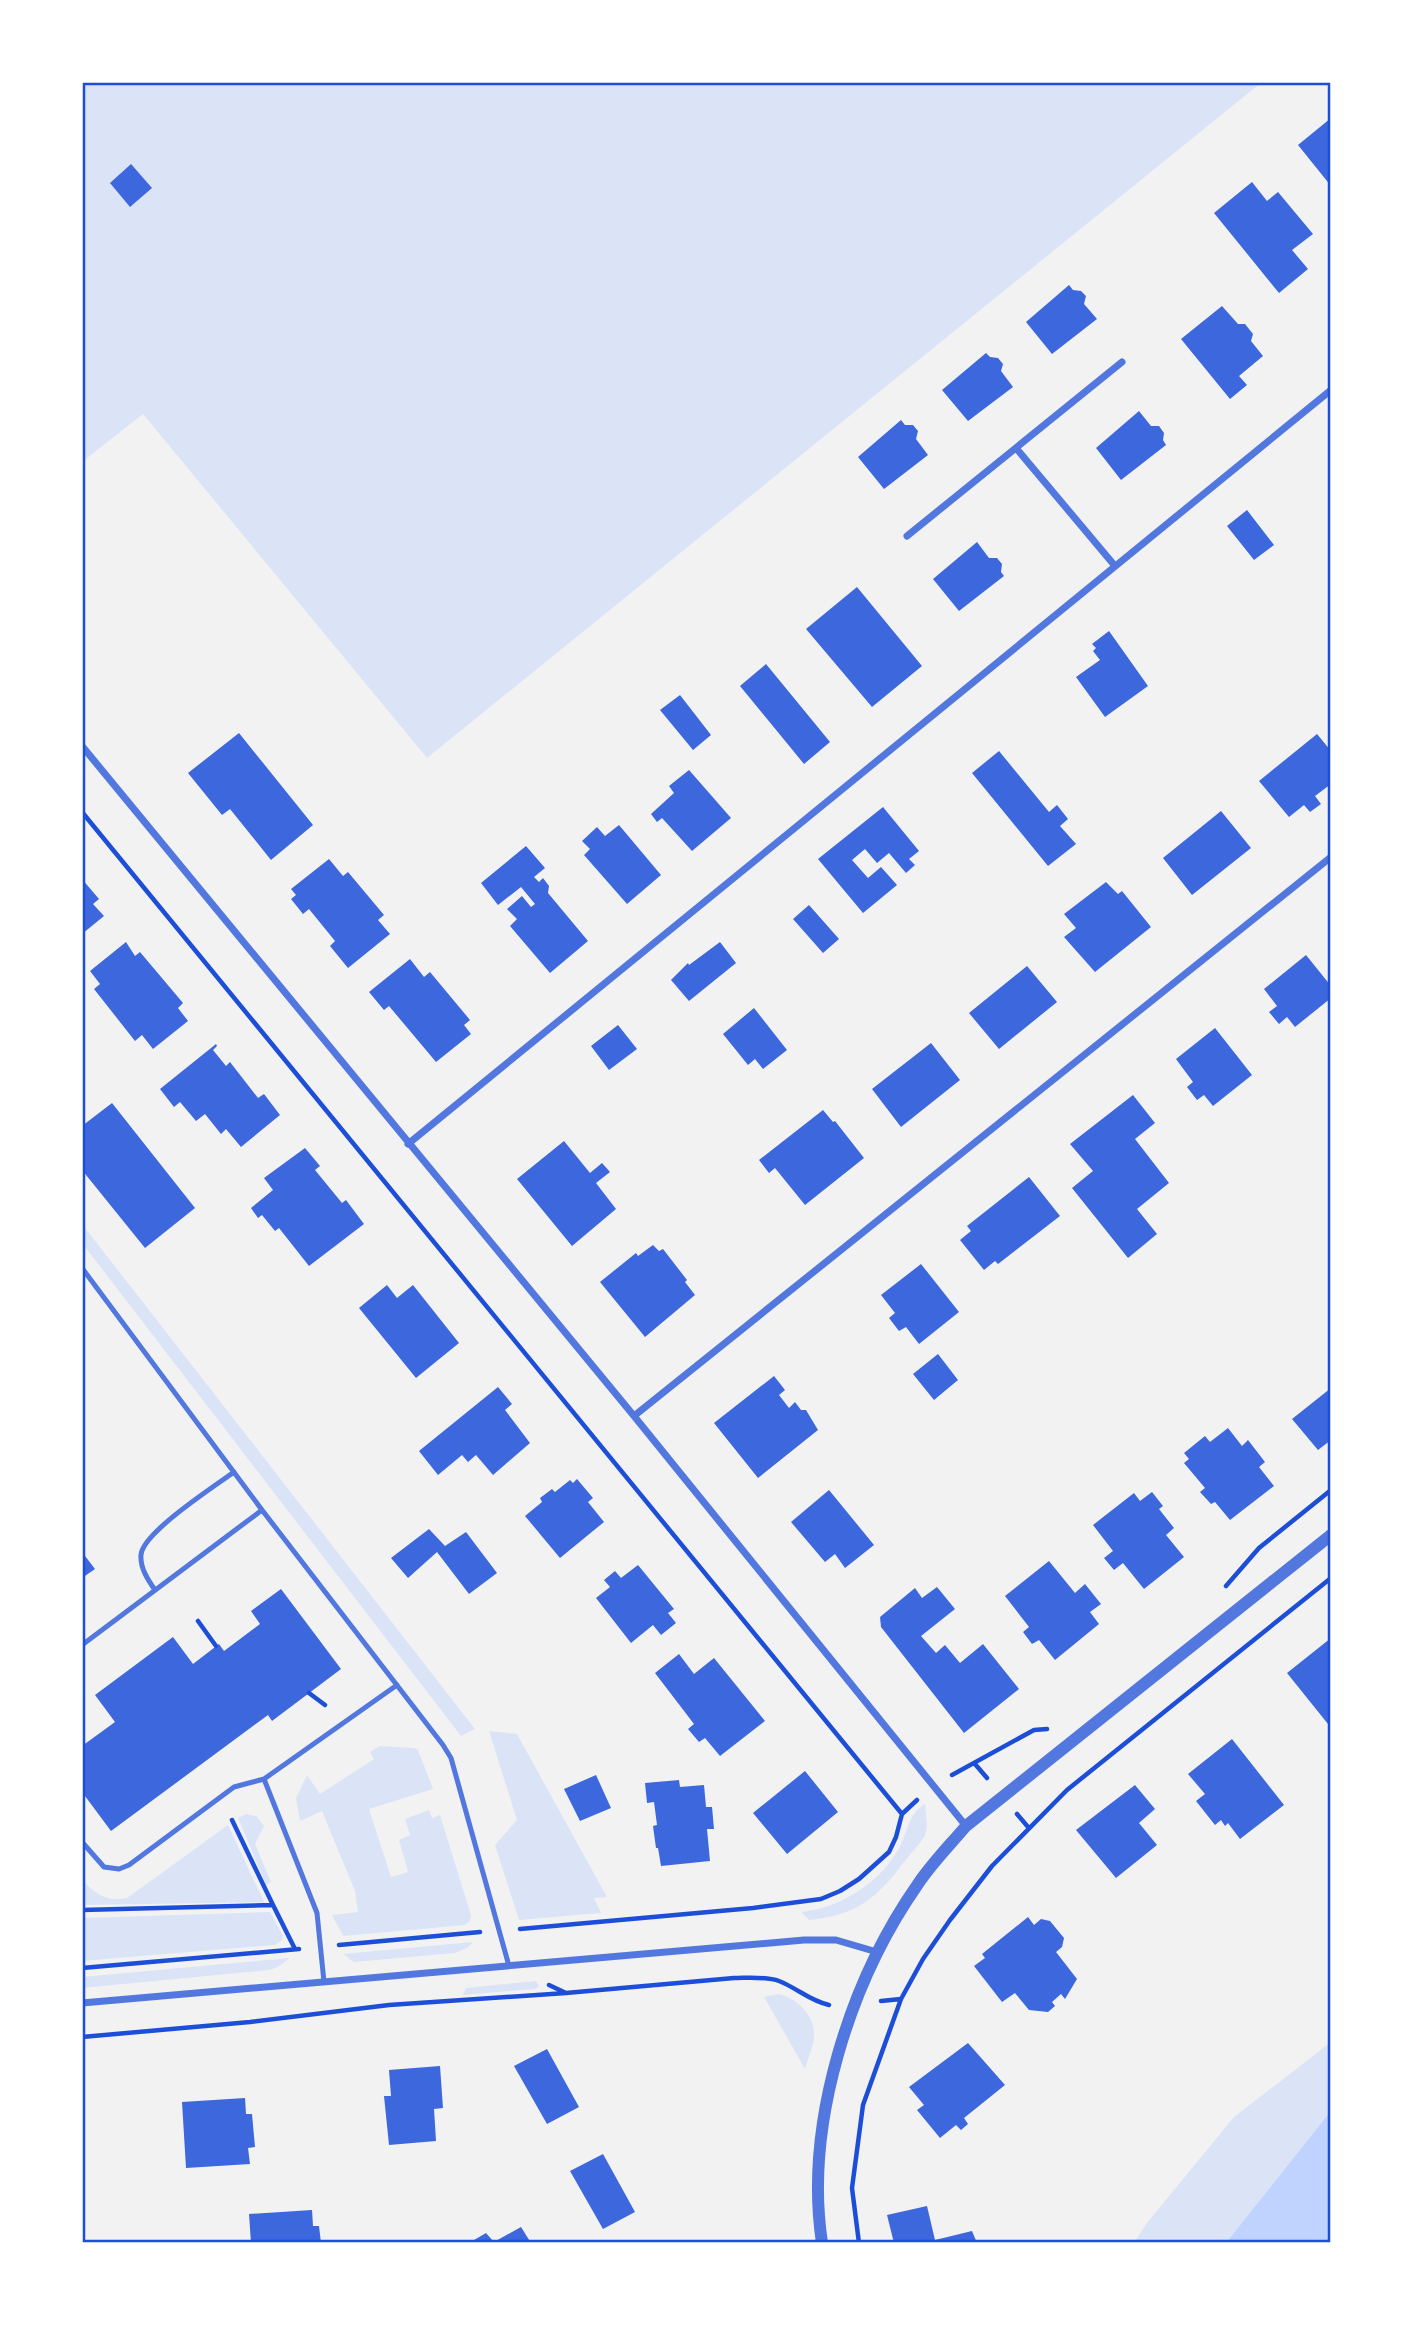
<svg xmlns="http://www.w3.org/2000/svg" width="1413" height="2325" font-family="'Fira Sans',sans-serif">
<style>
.green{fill:#dbe4f7}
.water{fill:#bfd3fe}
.building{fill:#3d67dc}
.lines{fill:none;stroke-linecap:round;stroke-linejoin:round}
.path{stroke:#1d4ed8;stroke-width:4.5}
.service{stroke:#5277de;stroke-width:5}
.minor{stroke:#5277de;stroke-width:7}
.tertiary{stroke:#5277de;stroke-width:12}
.neatline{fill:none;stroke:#1d4ed8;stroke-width:2.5}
</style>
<rect width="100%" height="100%" fill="#f2f2f2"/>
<!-- green -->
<path class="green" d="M82 82H1262L427 758 143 414 82 462Z
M82 1224 475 1729 461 1736 82 1243Z
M489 1731 517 1734 607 1897 594 1898 601 1913 519 1920 495 1845 517 1820Z
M380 1746 414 1748 418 1750 433 1789 369 1809 391 1877 408 1872 399 1840 410 1835 405 1819 429 1810 432 1818 440 1815 471 1915 470 1921 465 1925 343 1936 332 1915 358 1912 355 1891 322 1811 300 1821 296 1798 307 1775 320 1794 374 1759 370 1752Z
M925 1804 927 1826 925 1836C919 1845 911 1853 904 1862 876 1899 857 1915 809 1920L801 1912C840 1908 878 1884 898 1850 908 1834 907 1814 925 1804Z
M246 1814 256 1816 264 1826 255 1844 271 1882 266 1885 238 1818Z
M228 1825 264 1902 82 1905V1879C94 1894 107 1902 127 1898Z
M270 1912 283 1936 282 1940 275 1945 82 1961V1918Z
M473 1942 467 1948 455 1953 354 1962 343 1954Z
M290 1958 278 1967 269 1970 82 1988V1977Z
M536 1981 539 1986 535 1989 463 1995 466 1988Z
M778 1994C796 1997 816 2016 814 2037 813 2047 808 2059 805 2069L764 1997Z
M1331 2042V2243H1134L1146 2224 1234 2117Z"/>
<!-- water -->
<path class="water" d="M1331 2111V2243H1226Z"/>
<!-- building -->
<path class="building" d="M1331 118V186L1298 145Z
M131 164 152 188 130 207 110 183Z
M1252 182 1267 201 1278 192 1313 234 1292 250 1308 269 1279 293 1214 213Z
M1069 285 1073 290 1081 291 1086 296 1084 304 1097 319 1052 354 1026 322Z
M1222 306 1238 324H1245L1253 334 1251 341 1263 356 1239 376 1247 385 1230 399 1181 339Z
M986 353 990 357 998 358 1003 364 1001 371 1013 387 968 421 942 390Z
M1139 411 1151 426H1159L1164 433 1163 440 1166 445 1121 480 1096 448Z
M901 420 905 425H913L918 431 916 439 928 455 884 489 858 457Z
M1247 510 1274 545 1254 560 1227 526Z
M977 542 989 558H997L1002 564 1001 572 1004 576 959 611 933 579Z
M857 587 922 666 872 707 806 629Z
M1109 631 1148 686 1105 717 1076 677 1100 660 1093 651 1096 648 1092 644Z
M766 664 830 742 804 764 740 686Z
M680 695 711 735 693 750 660 710Z
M239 733 313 825 271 860 230 809 222 815 188 773Z
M1317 734 1331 751V784L1315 796 1321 804 1310 812 1304 805 1289 817 1259 781Z
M999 751 1049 812 1057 805 1068 819 1060 826 1076 844 1048 866 972 773Z
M689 770 731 818 692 851 662 818 657 822 651 814 674 793 669 786Z
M883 807 919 851 909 859 915 865 906 873 889 853 877 863 865 849 852 860 868 878 881 867 897 885 863 913 818 859Z
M1221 811 1251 848 1192 895 1163 858Z
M619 825 661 875 627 904 584 855 590 849 582 841 597 827 605 836Z
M526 846 545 868 534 877 539 882 543 878 549 886 548 893 588 941 550 973 510 926 517 919 507 909 522 896 531 907 535 904 521 887 498 905 481 883Z
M329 859 343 876 348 872 384 915 378 920 390 934 348 968 330 946 335 941 309 909 303 914 291 899 296 895 291 889Z
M82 879 99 899 93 904 104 916 82 934Z
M1106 882 1118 894 1122 891 1151 927 1095 972 1064 937 1076 928 1064 914Z
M809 905 839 939 823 953 793 919Z
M126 942 135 956 140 952 183 1003 178 1008 188 1021 153 1049 142 1035 135 1041 94 989 100 984 90 971Z
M720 942 736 963 689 1001 671 980 688 963 689 965Z
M1306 955 1331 986V998L1295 1027 1287 1017 1279 1024 1269 1012 1277 1006 1264 989Z
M410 959 424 977 430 972 470 1020 464 1025 471 1034 436 1062 389 1006 384 1010 369 992Z
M1027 966 1057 1002 999 1049 969 1013Z
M754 1008 787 1050 763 1069 755 1059 748 1065 723 1034Z
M618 1025 637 1049 609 1070 591 1046Z
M1215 1028 1252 1075 1213 1106 1204 1095 1197 1100 1187 1087 1193 1082 1176 1059Z
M931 1043 960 1080 901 1127 872 1089Z
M216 1044 217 1046 213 1050 226 1066 230 1062 258 1098 264 1094 280 1115 241 1147 226 1129 221 1134 205 1114 196 1121 180 1102 174 1107 160 1089Z
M1133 1095 1155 1123 1135 1139 1169 1183 1137 1209 1157 1234 1128 1258 1072 1188 1093 1171 1070 1144Z
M112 1103 195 1208 145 1248 82 1170V1126Z
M823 1110 833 1122 835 1121 864 1158 805 1205 775 1168 769 1173 759 1160Z
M564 1141 590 1173 602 1163 610 1172 596 1183 616 1209 572 1246 517 1179Z
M305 1148 320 1166 315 1170 342 1203 346 1200 364 1224 309 1266 279 1228 275 1231 262 1215 258 1218 251 1208 273 1190 264 1178Z
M1029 1177 1060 1216 998 1264 995 1261 984 1270 960 1240 971 1231 967 1226Z
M653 1245 659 1251 663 1249 687 1280 685 1282 695 1295 645 1337 600 1282 636 1253 638 1256Z
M921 1264 959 1312 919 1344 906 1327 899 1331 889 1318 895 1313 881 1295Z
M387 1285 397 1298 413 1285 459 1343 416 1378 359 1308Z
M938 1354 958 1380 934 1400 913 1374Z
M774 1376 785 1390 779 1395 789 1408 795 1402 801 1410H806L818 1430 758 1478 714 1423Z
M498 1387 512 1404 505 1410 530 1443 493 1475 476 1455 468 1462 462 1455 438 1475 419 1451Z
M1331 1388V1440L1318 1450 1292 1419Z
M1228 1428 1242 1446 1248 1440 1265 1462 1259 1467 1274 1486 1230 1520 1215 1502 1211 1504 1200 1492 1205 1488 1184 1463 1189 1459 1184 1453 1205 1436 1210 1442Z
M577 1479 593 1498 588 1502 604 1522 560 1558 525 1516 542 1502 540 1498 552 1489 555 1492 570 1480 573 1483Z
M829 1490 874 1545 845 1568 835 1554 825 1562 791 1522Z
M1152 1492 1163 1506 1159 1509 1174 1528 1166 1535 1184 1557 1144 1589 1123 1563 1114 1570 1104 1558 1113 1551 1093 1525 1134 1493 1140 1501Z
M429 1529 445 1546 466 1532 497 1573 469 1594 437 1552 408 1578 391 1558Z
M82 1552 95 1569 82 1578Z
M1049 1561 1075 1593 1085 1584 1101 1604 1090 1612 1099 1624 1055 1660 1039 1640 1032 1644 1023 1632 1029 1627 1005 1596Z
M638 1565 674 1609 668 1613 676 1623 661 1635 653 1625 631 1643 596 1598 610 1587 604 1580 615 1571 621 1578Z
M937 1587 955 1609 921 1636 936 1653 945 1645 960 1663 983 1644 1019 1689 964 1733 881 1627 880 1617 915 1588 922 1598Z
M281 1589 341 1669 272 1721 268 1715 111 1831 82 1792V1746L115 1722 95 1695 173 1637 193 1664 219 1644 224 1651 260 1624 251 1611Z
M1331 1638V1722L1328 1724 1287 1673Z
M679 1654 694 1674 714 1658 765 1721 720 1756 705 1738 699 1742 688 1729 694 1724 655 1673Z
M1232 1739 1284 1805 1240 1839 1228 1823 1225 1826 1221 1820 1215 1825 1196 1801 1205 1794 1188 1774Z
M805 1771 838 1812 787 1854 753 1813Z
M596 1775 611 1808 580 1821 564 1789Z
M679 1780 680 1787 704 1785 706 1807H712L714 1829H707L710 1861 661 1866 658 1848H656L653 1826 657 1825 654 1802 647 1803 645 1783Z
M1135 1785 1155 1809 1139 1823 1157 1845 1116 1878 1076 1830Z
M1028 1917 1034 1925 1041 1919 1050 1921 1064 1938 1062 1947 1056 1952 1077 1979 1065 1999 1061 1994 1052 2002 1055 2006 1048 2012 1029 2010 1015 1993 1002 2002 974 1966 985 1958 982 1954Z
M968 2043 1005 2085 964 2118 968 2124 961 2130 956 2125 940 2138 917 2110 924 2105 909 2087Z
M547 2049 579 2107 547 2124 514 2066Z
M440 2066 443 2108 434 2109 436 2141 389 2145 384 2096H391L389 2070Z
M245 2098 246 2114H252L255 2147 248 2148 250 2164 186 2168 182 2102Z
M603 2154 635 2212 603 2229 570 2171Z
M927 2206 935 2240 972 2231 977 2243H894L887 2215Z
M312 2210 313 2226H319L321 2243H251L249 2214Z
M521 2227 531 2243H469L486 2233 494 2242Z"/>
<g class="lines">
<!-- path -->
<path class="path" d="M82 812 902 1814
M1226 1586 1259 1548 1331 1490
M198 1621 216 1646
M309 1693 325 1705
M975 1764 987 1778
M952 1775 1034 1730 1047 1729
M1017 1814 1028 1827
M273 1905 295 1949
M82 1910 273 1905 232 1820
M520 1929 753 1908 821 1899 840 1891 859 1879 889 1852 896 1837 902 1814 917 1800
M339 1945 480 1932
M82 1968 299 1949
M549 1985 566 1993 734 1978C747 1978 766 1976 779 1981 797 1988 810 2001 829 2005
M881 2001 901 1999
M82 2037 250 2022 389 2005 566 1993
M859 2243 852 2188 863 2105 901 1999 923 1959 950 1920 992 1866 1067 1790 1331 1578"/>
<!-- service -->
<path class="service" d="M82 1268 262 1510 443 1745 451 1758 509 1966
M155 1590C148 1580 140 1568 141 1555 142 1533 215 1486 234 1472
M82 1645 262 1510
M82 1842 104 1867 119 1869 129 1865 234 1787 264 1779
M324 1982 317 1913 264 1779 397 1685"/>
<!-- minor -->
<path class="minor" d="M1016 448 1115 566
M907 536 1122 362
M82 746 634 1416 966 1826
M408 1144 1331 390
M634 1416 1331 857
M82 2003 804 1940H836L877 1952"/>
<!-- tertiary -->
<path class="tertiary" d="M822 2243C804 2124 850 1981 918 1884 932 1863 950 1845 966 1826L1331 1535"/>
</g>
<!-- border -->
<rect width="1413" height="2325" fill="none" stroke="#ffffff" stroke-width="168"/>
<rect x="84" y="84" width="1245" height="2157" class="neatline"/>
</svg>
